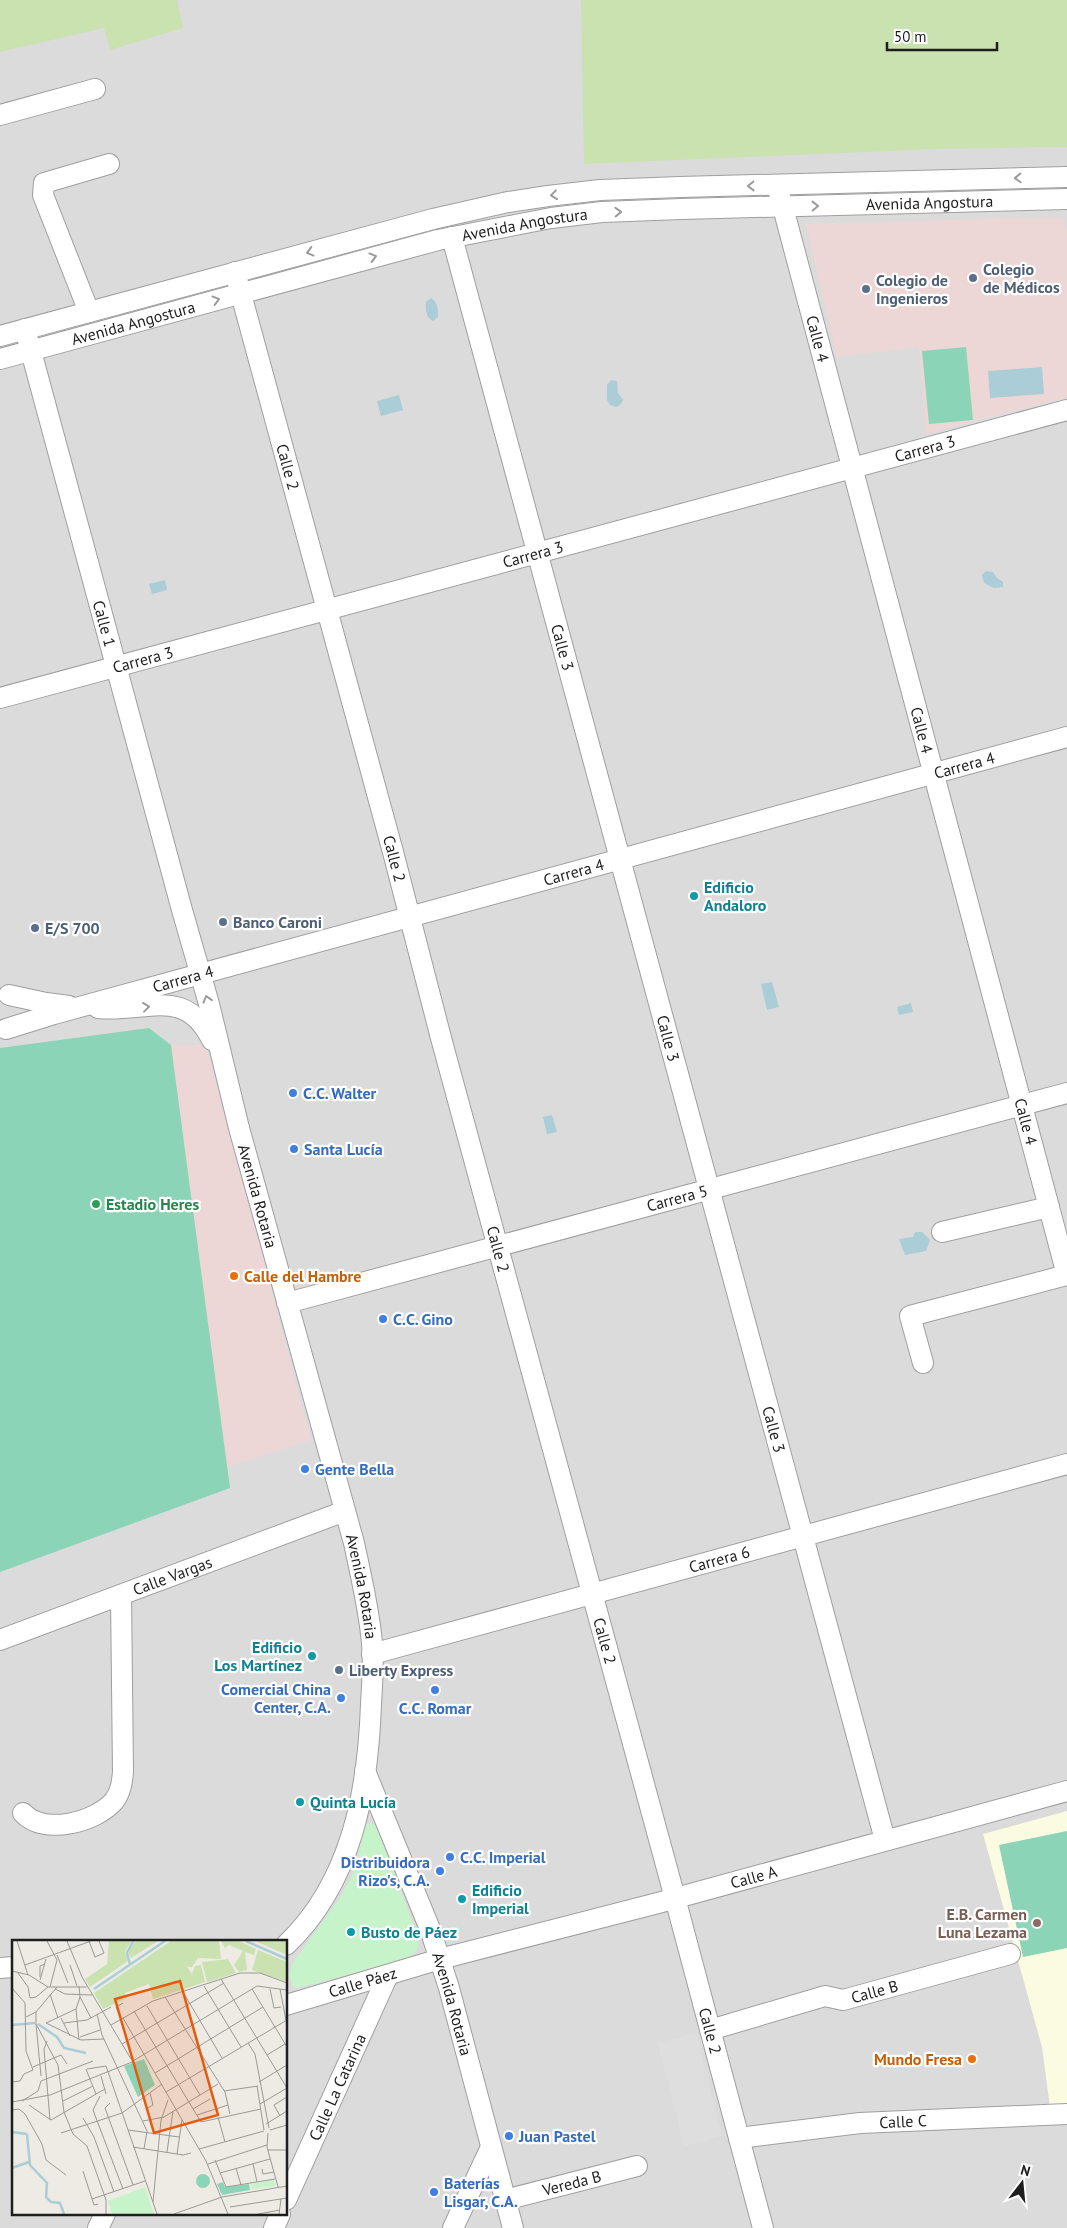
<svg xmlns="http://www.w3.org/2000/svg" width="1067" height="2228" font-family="'PT Sans',sans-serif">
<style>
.residential{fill:#dcdbdb;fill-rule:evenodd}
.commercial{fill:#edd7d6}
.education{fill:#fbfbe1}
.grass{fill:#c9e2b0}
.park{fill:#c7f3ca}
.pitch{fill:#8cd4b8}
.parking{fill:#dedede}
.water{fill:#aacdd7}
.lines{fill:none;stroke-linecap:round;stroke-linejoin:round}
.minor-casing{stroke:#9f9f9f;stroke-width:22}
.minor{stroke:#fff;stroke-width:20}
.oneway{stroke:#9a9a9a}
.service-dot{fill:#5c6f8a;stroke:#fff;stroke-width:2}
.culture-dot{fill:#0f9aa8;stroke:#fff;stroke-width:2}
.shop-dot{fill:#3f7fe0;stroke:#fff;stroke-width:2}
.leisure-dot{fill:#2e9e5b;stroke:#fff;stroke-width:2}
.food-dot{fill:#e8710a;stroke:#fff;stroke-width:2}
.education-dot{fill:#8d6e63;stroke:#fff;stroke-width:2}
.labels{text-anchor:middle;stroke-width:4.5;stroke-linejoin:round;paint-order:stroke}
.street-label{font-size:16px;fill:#1e1e1e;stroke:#fff}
.service-label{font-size:16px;font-weight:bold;fill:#4e5e75;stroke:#fff;text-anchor:start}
.culture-label{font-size:16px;font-weight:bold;fill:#0d838f;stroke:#fff;text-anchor:start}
.shop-label{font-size:16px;font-weight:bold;fill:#366cbe;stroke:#fff;text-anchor:start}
.leisure-label{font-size:16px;font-weight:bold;fill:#27864d;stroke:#fff;text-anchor:start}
.food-label{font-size:16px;font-weight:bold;fill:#c56008;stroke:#fff;text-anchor:start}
.education-label{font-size:16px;font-weight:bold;fill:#785e54;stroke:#fff;text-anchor:end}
.inset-river{fill:none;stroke:#aacdd7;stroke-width:2.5}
.inset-road{fill:none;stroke:#9b9995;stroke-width:1}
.view{fill:#e8590c;fill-opacity:0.15;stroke:#e8590c;stroke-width:2.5}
.inset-edge{fill:none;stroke:#1e1e1e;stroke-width:2.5}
</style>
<rect width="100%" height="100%" fill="#eeebe5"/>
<!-- residential -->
<path class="residential" d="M0 0H1067V2228H0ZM14 1942H286V2214H14Z"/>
<!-- commercial -->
<path class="commercial" d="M1063 217 1067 232V397L926 434 919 347 837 357 806 224Z
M171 1045H206L311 1440 227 1467Z"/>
<!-- education -->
<path class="education" d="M1067 1811V2107H1050L1042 2047 983 1834Z"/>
<!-- grass -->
<path class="grass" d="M0 0H177L183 28 110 50 104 28 0 52Z
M581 0H1067V147L935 149 584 164Z"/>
<!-- park -->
<path class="park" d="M369 1823 375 1825 377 1829 417 1934C421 1952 414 1956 398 1961L298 1988 293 1987 289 1974 292 1964 339 1899 352 1876 358 1857 364 1825Z"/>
<!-- pitch -->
<path class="pitch" d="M966 347 973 420 929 424 922 351Z
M149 1028 171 1045 230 1488 0 1572V1048Z
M1067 1831V1948L1023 1957 999 1845Z"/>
<!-- parking -->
<path class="parking" d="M696 2033 722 2136 684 2146 658 2043Z"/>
<!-- water -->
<path class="water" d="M431 298C437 301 439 311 438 317L433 321C426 318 425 308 426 302Z
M1042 367 1044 394 990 398 988 371Z
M611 380 617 381 618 393 623 400 620 405 616 407 610 405 607 400V385Z
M399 395 403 410 381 416 377 401Z
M986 571 993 572 997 578 1003 582V587L994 588 984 583 982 575Z
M165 580 167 590 152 594 149 584Z
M772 982 779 1007 767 1010 761 984Z
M911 1003 913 1012 899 1015 897 1007Z
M552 1115 557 1132 547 1134 543 1117Z
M915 1232H922L930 1240 926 1251 905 1255 899 1239 913 1237Z"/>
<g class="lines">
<defs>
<g id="minor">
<path d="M0 115 95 89"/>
<path id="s1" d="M777 185 1067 1275"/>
<path id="s2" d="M452 237 885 1840"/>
<path id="s3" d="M235 272 393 852 441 1038 675 1898 763 2228"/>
<path d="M89 312 43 195 44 183 109 164"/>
<path id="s4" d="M25 329 182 910 209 1004 239 1128 354 1543C361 1576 369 1609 372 1643 374 1663 372 1684 371 1704 368 1791 352 1882 286 1945"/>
<path d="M0 336 433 219 508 202 548 196 600 190 680 187 1067 177"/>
<path id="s5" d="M0 359 438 240 551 218 602 212 681 209 1067 199"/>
<path id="s6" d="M0 698 1067 410"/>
<path d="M9 995 46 1003 69 1006"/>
<path d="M98 1008C146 1013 185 985 212 1040"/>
<path id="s7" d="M6 1029 54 1014 1067 737"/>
<path d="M942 1232 1049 1207"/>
<path id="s8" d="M287 1303 1067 1093"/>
<path d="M923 1363 910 1316 1067 1275"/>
<path id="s9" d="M0 1640 345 1511"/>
<path id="s10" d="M372 1654 1067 1464"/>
<path id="s11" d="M365 1771 430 1929 449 1988 513 2228"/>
<path d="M23 1813C44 1836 96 1822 114 1801 121 1792 122 1782 123 1772L121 1595"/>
<path d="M0 1968 14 1967"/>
<path id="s12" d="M286 2005 440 1959 658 1903 1067 1791"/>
<path id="s13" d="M710 2030 825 1996 843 2000 1010 1954"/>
<path id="s14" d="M739 2138 860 2123 1067 2114"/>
<path id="s15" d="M286 2200 388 1975"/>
<path id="s16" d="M505 2200 637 2166"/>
<path d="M98 2228 105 2214"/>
<path d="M274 2228 280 2214"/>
<path d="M453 2228 491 2147"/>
</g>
</defs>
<!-- minor casing -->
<use href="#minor" class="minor-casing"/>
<!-- minor -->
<use href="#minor" class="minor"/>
</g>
<!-- one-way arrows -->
<defs><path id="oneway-chevron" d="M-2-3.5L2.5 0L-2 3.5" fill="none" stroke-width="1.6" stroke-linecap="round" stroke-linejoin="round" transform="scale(1.25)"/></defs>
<g class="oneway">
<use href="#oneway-chevron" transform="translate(1018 178) rotate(178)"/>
<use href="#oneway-chevron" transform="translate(751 186) rotate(179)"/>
<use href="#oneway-chevron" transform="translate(554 195) rotate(173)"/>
<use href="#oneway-chevron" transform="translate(815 206) rotate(-1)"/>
<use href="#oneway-chevron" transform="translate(618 212) rotate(-2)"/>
<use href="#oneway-chevron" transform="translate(310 252) rotate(165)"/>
<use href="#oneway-chevron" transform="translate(373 257) rotate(-15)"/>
<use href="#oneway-chevron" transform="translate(216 300) rotate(-15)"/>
<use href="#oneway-chevron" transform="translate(207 999) rotate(-107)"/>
<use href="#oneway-chevron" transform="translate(146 1007) rotate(-7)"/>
</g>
<!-- markers -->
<g class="service-dot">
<circle cx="973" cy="278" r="5"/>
<circle cx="866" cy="289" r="5"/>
<circle cx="223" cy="922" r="5"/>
<circle cx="35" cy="928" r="5"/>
<circle cx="339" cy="1670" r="5"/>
</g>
<g class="culture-dot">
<circle cx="694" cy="896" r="5"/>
<circle cx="312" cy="1656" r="5"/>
<circle cx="300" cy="1802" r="5"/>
<circle cx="462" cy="1899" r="5"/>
<circle cx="351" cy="1932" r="5"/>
</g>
<g class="shop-dot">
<circle cx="293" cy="1093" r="5"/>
<circle cx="294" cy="1149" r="5"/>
<circle cx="383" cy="1319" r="5"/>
<circle cx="305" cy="1469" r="5"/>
<circle cx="435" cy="1690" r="5"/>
<circle cx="341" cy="1698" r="5"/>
<circle cx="450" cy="1857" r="5"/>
<circle cx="440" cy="1871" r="5"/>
<circle cx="509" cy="2136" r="5"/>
<circle cx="434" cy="2192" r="5"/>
</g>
<circle class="leisure-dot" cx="96" cy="1204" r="5"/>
<g class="food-dot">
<circle cx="234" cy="1276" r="5"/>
<circle cx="972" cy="2059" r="5"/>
</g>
<circle class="education-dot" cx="1037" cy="1923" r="5"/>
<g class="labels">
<!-- street labels -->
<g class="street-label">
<text dy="6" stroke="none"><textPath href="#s5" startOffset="948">Avenida Angostura</textPath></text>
<text dy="6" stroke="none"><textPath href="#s5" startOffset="542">Avenida Angostura</textPath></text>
<text dy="6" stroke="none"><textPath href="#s5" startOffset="138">Avenida Angostura</textPath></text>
<text dy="6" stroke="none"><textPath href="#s1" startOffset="159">Calle 4</textPath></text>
<text dy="6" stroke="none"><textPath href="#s6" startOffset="958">Carrera 3</textPath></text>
<text dy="6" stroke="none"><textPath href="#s3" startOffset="202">Calle 2</textPath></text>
<text dy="6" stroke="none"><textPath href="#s6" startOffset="552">Carrera 3</textPath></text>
<text dy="6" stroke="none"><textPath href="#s4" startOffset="305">Calle 1</textPath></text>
<text dy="6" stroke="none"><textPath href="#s2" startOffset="425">Calle 3</textPath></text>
<text dy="6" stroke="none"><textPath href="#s6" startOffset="148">Carrera 3</textPath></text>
<text dy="6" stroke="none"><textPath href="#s1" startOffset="564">Calle 4</textPath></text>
<text dy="6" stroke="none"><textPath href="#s7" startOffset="994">Carrera 4</textPath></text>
<text dy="6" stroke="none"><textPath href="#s3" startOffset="608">Calle 2</textPath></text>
<text dy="6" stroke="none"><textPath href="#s7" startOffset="589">Carrera 4</textPath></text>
<text dy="6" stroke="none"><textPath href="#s7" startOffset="184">Carrera 4</textPath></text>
<text dy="6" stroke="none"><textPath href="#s2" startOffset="830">Calle 3</textPath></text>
<text dy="6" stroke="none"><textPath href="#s1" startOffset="969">Calle 4</textPath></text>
<text dy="6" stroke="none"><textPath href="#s4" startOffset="898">Avenida Rotaria</textPath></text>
<text dy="6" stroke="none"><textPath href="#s8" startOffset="404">Carrera 5</textPath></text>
<text dy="6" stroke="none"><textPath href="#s3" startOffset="1012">Calle 2</textPath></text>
<text dy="6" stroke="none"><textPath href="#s2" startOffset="1235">Calle 3</textPath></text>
<text dy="6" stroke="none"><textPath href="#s10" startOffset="360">Carrera 6</textPath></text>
<text dy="6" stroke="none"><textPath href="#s9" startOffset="184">Calle Vargas</textPath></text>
<text dy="6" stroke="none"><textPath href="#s4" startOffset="1302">Avenida Rotaria</textPath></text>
<text dy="6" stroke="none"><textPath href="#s3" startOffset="1418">Calle 2</textPath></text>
<text dy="6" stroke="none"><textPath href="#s12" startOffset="485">Calle A</textPath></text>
<text dy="6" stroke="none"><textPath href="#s12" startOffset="80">Calle Páez</textPath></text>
<text dy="6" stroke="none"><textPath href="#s13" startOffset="171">Calle B</textPath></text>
<text dy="6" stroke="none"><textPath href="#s11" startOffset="249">Avenida Rotaria</textPath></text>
<text dy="6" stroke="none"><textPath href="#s3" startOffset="1822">Calle 2</textPath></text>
<text dy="6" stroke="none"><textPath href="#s15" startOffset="124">Calle La Catarina</textPath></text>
<text dy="6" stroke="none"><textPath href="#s14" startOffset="165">Calle C</textPath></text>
<text dy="6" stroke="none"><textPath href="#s16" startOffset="69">Vereda B</textPath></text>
</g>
<!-- service labels -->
<g class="service-label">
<text x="983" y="275">Colegio<tspan x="983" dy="18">de Médicos</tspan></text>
<text x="876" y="286">Colegio de<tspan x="876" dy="18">Ingenieros</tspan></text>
<text x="233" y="928">Banco Caroni</text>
<text x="45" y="934">E/S 700</text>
<text x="349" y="1676">Liberty Express</text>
</g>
<!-- culture labels -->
<g class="culture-label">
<text x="704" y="893">Edificio<tspan x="704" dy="18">Andaloro</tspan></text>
<text x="302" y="1653" text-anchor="end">Edificio<tspan x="302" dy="18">Los Martínez</tspan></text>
<text x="310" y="1808">Quinta Lucía</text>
<text x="472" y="1896">Edificio<tspan x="472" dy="18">Imperial</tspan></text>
<text x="361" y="1938">Busto de Páez</text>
</g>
<!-- shop labels -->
<g class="shop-label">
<text x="303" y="1099">C.C. Walter</text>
<text x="304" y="1155">Santa Lucía</text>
<text x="393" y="1325">C.C. Gino</text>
<text x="315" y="1475">Gente Bella</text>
<text x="331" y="1695" text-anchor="end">Comercial China<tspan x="331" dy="18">Center, C.A.</tspan></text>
<text x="435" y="1714" text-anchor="middle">C.C. Romar</text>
<text x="460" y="1863">C.C. Imperial</text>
<text x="430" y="1868" text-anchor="end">Distribuidora<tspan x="430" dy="18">Rizo's, C.A.</tspan></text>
<text x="519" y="2142">Juan Pastel</text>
<text x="444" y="2189">Baterías<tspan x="444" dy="18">Lisgar, C.A.</tspan></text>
</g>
<!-- leisure labels -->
<g class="leisure-label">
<text x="106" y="1210">Estadio Heres</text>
</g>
<!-- food labels -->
<g class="food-label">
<text x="244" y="1282">Calle del Hambre</text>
<text x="962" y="2065" text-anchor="end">Mundo Fresa</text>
</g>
<!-- education labels -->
<g class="education-label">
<text x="1027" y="1920">E.B. Carmen<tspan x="1027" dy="18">Luna Lezama</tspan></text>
</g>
</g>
<!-- overview -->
<g transform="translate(12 1940)">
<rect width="275" height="275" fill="#eeebe5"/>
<path d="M97 1H119L113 12 116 21 78 47 73 39 95 24ZM123 1H146L119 18 116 12ZM159 1H207L209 19 186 18 180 27H175L180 34 183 26 189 25 193 42 141 59 137 44 113 53 115 58 91 69 82 53ZM209 1H227L244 9 242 15 233 12 235 30 227 32 222 25 231 11 217 5 213 8ZM243 1H275V15ZM246 10 275 22V42L240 30ZM216 19 224 33 195 42 190 22Z" fill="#c9e2b0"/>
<path d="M262 240 263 246 239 249V244ZM133 247 142 274H100L96 261Z" fill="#c7f3ca"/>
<path d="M132 119 143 145 126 157 112 126ZM184 241a7 7 0 1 1 14 0a7 7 0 1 1-14 0ZM211 242 213 247 237 244 238 250 210 255 205 244Z" fill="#8cd4b8"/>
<path class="inset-river" d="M234 1 275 19M118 24 115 13 121 1M82 49 153 1M26 84 45 97 52 108 74 113M0 85 23 83M0 192 15 194M15 194 18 225 35 243 34 257 39 262 48 263 52 274M0 228 17 222"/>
<path class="inset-road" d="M5 1 16 35M35 1 45 20 38 47M55 1 70 37 119 119M77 1 83 17 92 13 87 1M45 15 56 43M13 25 79 1M58 25 65 46M0 31 17 35 36 47H75M6 33 16 47 18 58 24 57 36 47M28 37V26L33 24M209 39 275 148M28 40 34 19M67 46 68 57 79 78M192 46 229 107M0 48 13 63 14 111 21 130 12 134 8 141 0 142M43 49 53 54 80 55M240 49 275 107M258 49 262 68 269 67M268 49 274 80M171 52 210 118M38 54 46 78M153 57 213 152 218 174M135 66 188 155M64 69 67 100M122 71 189 182 249 169M24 72V84L46 125 52 172 61 194 75 206 94 260V274M85 74 90 95 135 191 132 209M14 77 24 72 45 47M49 78 58 96M111 78 194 221 216 274M109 79 104 67 111 63M34 83 69 100 92 99M34 83 64 69 68 57M52 83 75 80 99 67M24 84 29 136M99 85 141 61 228 33H248L275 43M68 97 88 90M35 101 32 109 38 180M236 103 243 114 257 188M110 104 212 43M255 115 273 104M121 121 245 46 275 50M21 127 49 115 55 124M74 129 84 154M75 129 94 126 145 274M143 133 251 67M89 136 94 154M247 142 275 125M245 146 252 190M212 151 246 146M154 152 275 80M88 156 81 170 111 249M10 161 26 151 29 141 81 121M51 161 81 146M0 162 38 155 120 122M98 163 93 168 121 245M248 164 275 148M17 165 39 180 93 149M136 168 141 165 138 153M181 169 198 159M0 170 7 169 13 174 30 204 34 220 54 235M185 175 216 165M268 176 262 165 275 157M206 177 213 202M71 178 82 197 102 252M131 181 152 177 206 144M254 184 275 171M116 190 167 197M258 190 275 185M49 193 110 173 150 144M256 193 255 207 266 247M121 207 171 215 179 213M187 209 252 191M256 210H275M155 212 161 171M165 214 170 180M203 220 214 247 263 239M196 224 255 205M241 224 245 242M224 228 229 245M250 229 251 234 262 232M71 231 82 265 86 264M208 233 258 219M80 259 133 241M141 262 149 180 156 160M218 267 275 258M162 274 210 257 275 246M246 274 268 270M267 274 269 259"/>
<path class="view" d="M168 41 206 175 142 193 103 59Z"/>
<rect width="275" height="275" class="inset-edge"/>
</g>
<!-- north arrow -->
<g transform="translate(1022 2183) rotate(16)" stroke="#ffffff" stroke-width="4" paint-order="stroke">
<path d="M0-4L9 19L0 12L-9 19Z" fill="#1e1e1e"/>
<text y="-8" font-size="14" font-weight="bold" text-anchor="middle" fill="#1e1e1e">N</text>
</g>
<!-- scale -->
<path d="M887 42v8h110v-8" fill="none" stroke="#1e1e1e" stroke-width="2.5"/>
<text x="894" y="42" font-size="15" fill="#1e1e1e" stroke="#ffffff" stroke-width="4" paint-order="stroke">50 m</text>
</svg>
